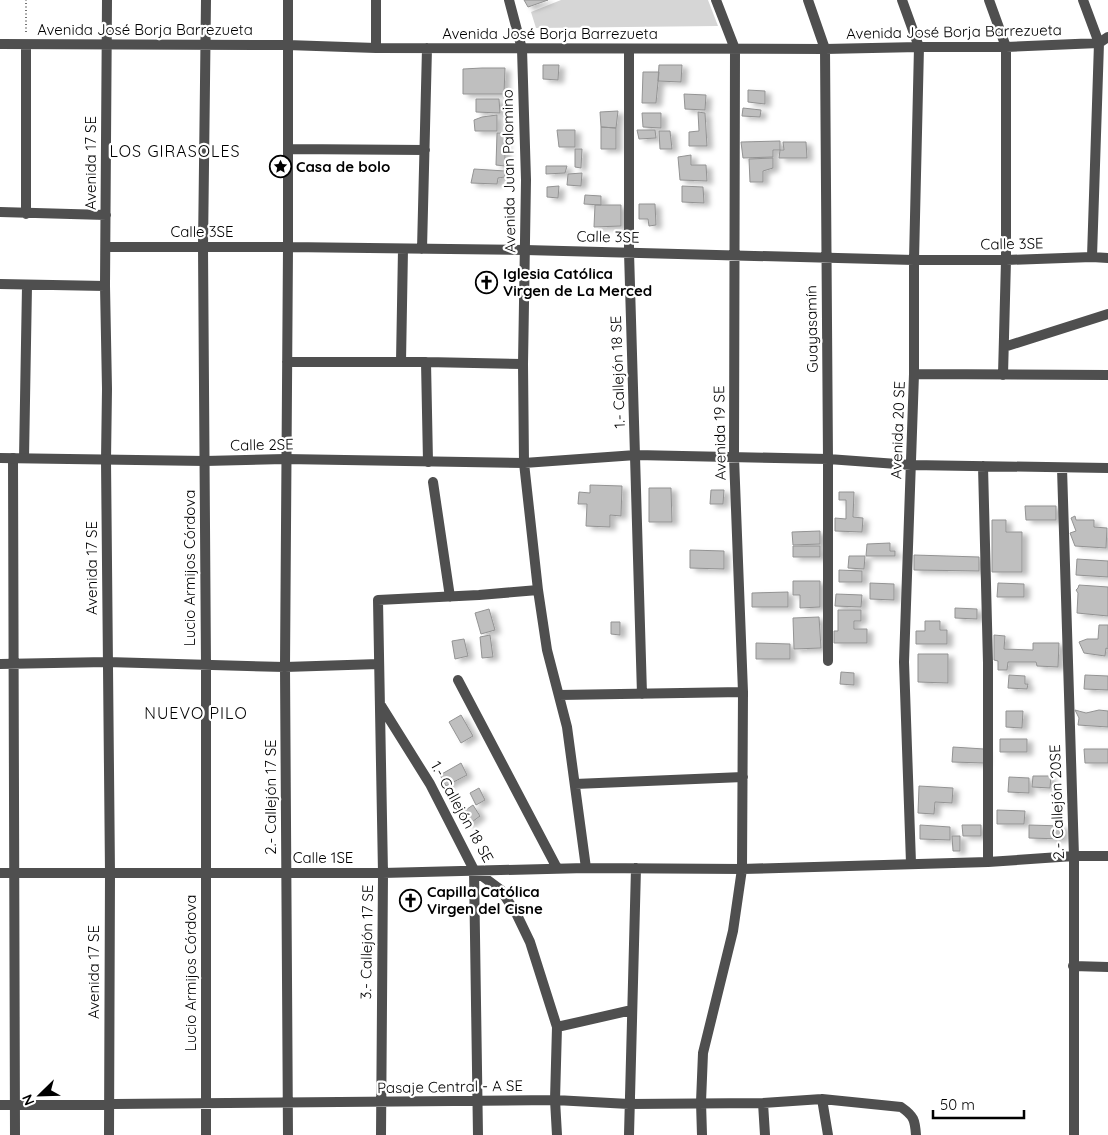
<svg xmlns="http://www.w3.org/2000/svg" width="1108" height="1135" font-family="Quicksand,sans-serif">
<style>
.green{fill:#d6d6d6}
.building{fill:#bfbfbf;stroke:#939393;filter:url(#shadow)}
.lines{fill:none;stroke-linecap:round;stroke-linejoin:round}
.path{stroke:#717171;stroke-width:2;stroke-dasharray:1 2.5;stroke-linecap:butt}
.minor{stroke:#4f4f4f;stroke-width:10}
.tertiary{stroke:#4f4f4f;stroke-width:10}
.labels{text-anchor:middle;stroke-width:4.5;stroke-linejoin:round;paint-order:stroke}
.street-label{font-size:15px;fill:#000;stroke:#fff}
.poi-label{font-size:15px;font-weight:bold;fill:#000;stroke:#fff;text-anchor:start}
.neighbourhood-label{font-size:16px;letter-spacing:1px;fill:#000;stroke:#fff}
</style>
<defs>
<filter id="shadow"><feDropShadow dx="5.5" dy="3" stdDeviation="2.5" flood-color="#0004"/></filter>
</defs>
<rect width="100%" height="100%" fill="#fff"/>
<!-- green -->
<path class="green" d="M561 0H708L718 26 536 28 531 12Z"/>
<!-- building -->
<path class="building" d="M524 0H548L528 7Z
M543 65H559L558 80 543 79Z
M659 65H682L681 82 658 81Z
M482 68H505L504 94H463V69Z
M643 72H659L656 103H642Z
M748 90 765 91V104L748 102Z
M684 94 706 95 705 110 685 109Z
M476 99H499L500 113 476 112Z
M743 108 761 110 760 117 742 116Z
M618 111 616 128 601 127 600 112Z
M698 112 705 113 707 146H689V132L699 131Z
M642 113H661V128L643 127Z
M497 115V131H475L474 120 482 117Z
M601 127 616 128V149H601Z
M557 130H575V147H559Z
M637 130H655L656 138 639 139Z
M659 131H670L672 149H660Z
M497 133H505V166L496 165Z
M780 141V150H773V157L743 158 741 142Z
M783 142H806L807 158H779L780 150H784Z
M575 149H582L581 168 575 167Z
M691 155V165H706L707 181 680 180 678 157Z
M773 158V168L763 171V182H750L749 159Z
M546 166H567L565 173 546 174Z
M474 169 505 171V177L498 178 497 184 471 183Z
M582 173 581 186 567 185 568 174Z
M559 186 558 198 547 197V187Z
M682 186 703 187 704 203 682 202Z
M585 195 601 196V205L584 204Z
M639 204H655L656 225 649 226 648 219H639Z
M595 205H621V226L594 227Z
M590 485 622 486 621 516 610 515V527L586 526 587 504H578L579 492 590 493Z
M649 488H671L672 522H649Z
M711 490H724L723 504H710Z
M839 492H854L853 517 863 518 862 532 835 531V518L846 519V500H839Z
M1025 506H1056V520H1026Z
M1075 516 1076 520H1094V527L1107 528 1106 548 1075 546 1070 533 1076 531 1071 518Z
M992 520H1006V532H1022V572H992Z
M820 531V544L793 545 792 532Z
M890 543V551H895V556H866L867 544Z
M793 546H820V557H793Z
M690 550 724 551V569L690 568Z
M914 555 979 557V571L914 570Z
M849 556H865L864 569 848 568Z
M1077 559 1108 561V577L1076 575Z
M839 570 862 571V582H839Z
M793 581H820V607L800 608V595H793Z
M870 583 894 584V600L870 599Z
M998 583 1024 584V597H997Z
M1079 585 1108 587V616L1077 613 1078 593 1076 590 1078 588Z
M788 592V607H752V593Z
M836 594 862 595 861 607 835 606Z
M955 608 977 609V619L955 618Z
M489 609 495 630 481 634 475 613Z
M838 610H861V621H854V629H867V643H834V631H838Z
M819 617 821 648 794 649 793 618Z
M925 621H940V630H947V644H916V631H925Z
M611 622H620V635L611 634Z
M1099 625H1108V649L1106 648 1105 656 1084 653 1079 642 1087 639H1098Z
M490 635 493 657 482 658 480 637Z
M994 635 1005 636 1004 649 1033 650V643H1059L1058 667 1037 666 1036 662H1008L1007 670H998V661L994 660Z
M464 639 468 656 455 659 452 641Z
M756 643 790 644V659H756Z
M918 654H948V683L918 682Z
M841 672 854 673V685L840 684Z
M1009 675 1025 676V684H1028L1027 689 1008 688Z
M1085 675 1108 676V690L1084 689Z
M1075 710 1086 713 1099 710 1108 711V727L1078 725 1079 718Z
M1006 711H1023L1022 728 1006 727Z
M461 715 473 736 461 743 449 722Z
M1000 739H1027V752H1000Z
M953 747 984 749V763L952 762Z
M1084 749H1108V763H1085Z
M461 763 467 775 446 786 440 775Z
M1033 776H1051L1050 788 1032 787Z
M1009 777 1029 778V793L1008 792Z
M919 786 953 788 952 803 935 802 934 814 918 813Z
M479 788 485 800 476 805 470 793Z
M473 805 480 816 468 825 460 814Z
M997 810 1025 811 1024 824H997Z
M920 825 950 827V840L920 839Z
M962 825H981V836H963Z
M1029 825 1063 826V839L1029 838Z
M952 836H960V851H953Z"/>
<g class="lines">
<!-- path -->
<path class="path" d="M26 32V0"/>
<!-- minor -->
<path class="minor" d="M107 0 105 286 107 389 106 460 110 873 109 1135
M206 0 203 247 206 666V1135
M288 0V247L285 667 288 1135
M376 0V48
M808 0 825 49 828 459V661
M902 0 919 47 914 260V374L904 662 911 863
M989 0 1006 47V260L1003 375
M1083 0 1099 43 1092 257
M1099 43 1108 37
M0 44 287 45 376 48 825 49 919 47H1006L1099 43
M629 49V252L642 694
M288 149 425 150
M0 212 106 215
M26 214V45
M107 247H288L525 250 914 260H1006L1092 257 1108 258
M422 249 427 48
M0 284 105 286
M1004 347 1108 314
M287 362H426L523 364
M401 362 403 249
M426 362 428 462
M914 374 1108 375
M13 458 15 1135
M24 458 27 286
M983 466 988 663V862
M1062 468 1074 856V1135
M433 482 450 597
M0 664 107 662 285 667 379 664
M458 680 557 868
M559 695 743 692
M380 704 430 784 474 870 501 890 517 915 530 942 557 1027 555 1100 557 1135
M575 784 743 777
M586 868 567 727 547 650 538 590 524 463 636 455 828 459 911 465 1108 468
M474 870 478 1135
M0 873H383L586 868 742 869 988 862 1074 856H1108
M1073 966 1108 967
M557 1027 632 1010
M822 1099 828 1135
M763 1103 765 1135
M0 1105 555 1100 629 1104 763 1103 822 1099 901 1107C914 1116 915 1120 916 1135
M381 1135 383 873 378 600 479 595 538 590
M629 1135 636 868
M702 1135 701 1102 703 1053 733 931 742 869 743 692 734 457 735 49 716 0"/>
<!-- tertiary -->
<path class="tertiary" d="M0 458 205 461 285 459 524 463 523 364 526 180 522 49 509 0"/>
</g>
<!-- icons -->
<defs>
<symbol id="sight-ring" viewBox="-11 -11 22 22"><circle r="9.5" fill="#fff" stroke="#000" stroke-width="1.5"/><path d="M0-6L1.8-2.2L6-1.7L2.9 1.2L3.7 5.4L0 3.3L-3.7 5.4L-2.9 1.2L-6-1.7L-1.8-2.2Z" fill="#000"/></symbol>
<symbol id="church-ring" viewBox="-11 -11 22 22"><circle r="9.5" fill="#fff" stroke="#000" stroke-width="1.5"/><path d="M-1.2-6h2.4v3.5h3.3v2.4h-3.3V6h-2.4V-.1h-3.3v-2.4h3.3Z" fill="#000"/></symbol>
</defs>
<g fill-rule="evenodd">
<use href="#sight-ring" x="268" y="154" width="25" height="25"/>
<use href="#church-ring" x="474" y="270" width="25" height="25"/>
<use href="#church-ring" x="398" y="888" width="25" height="25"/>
</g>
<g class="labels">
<!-- street labels -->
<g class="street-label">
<text x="145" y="35">Avenida José Borja Barrezueta</text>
<text transform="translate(954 32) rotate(-1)" y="5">Avenida José Borja Barrezueta</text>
<text x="550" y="39">Avenida José Borja Barrezueta</text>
<text transform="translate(91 163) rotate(-90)" y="5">Avenida 17 SE</text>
<text transform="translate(509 171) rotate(-91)" y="5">Avenida Juan Palomino</text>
<text x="202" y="237">Calle 3SE</text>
<text transform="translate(608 237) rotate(1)" y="5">Calle 3SE</text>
<text transform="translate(1012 244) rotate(-1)" y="5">Calle 3SE</text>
<text transform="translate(812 329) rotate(-91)" y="5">Guayasamín</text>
<text transform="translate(618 372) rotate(-92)" y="5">1.- Callejón 18 SE</text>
<text transform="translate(898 430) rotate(-88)" y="5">Avenida 20 SE</text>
<text transform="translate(720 433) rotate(-91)" y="5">Avenida 19 SE</text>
<text transform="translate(262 445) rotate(-1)" y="5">Calle 2SE</text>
<text transform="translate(92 568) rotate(-90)" y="5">Avenida 17 SE</text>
<text transform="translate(190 568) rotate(-90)" y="5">Lucio Armijos Córdova</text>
<text transform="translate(271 797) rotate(-90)" y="5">2.- Callejón 17 SE</text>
<text transform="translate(1057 802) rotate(-92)" y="5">2.- Callejón 20SE</text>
<text transform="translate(462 812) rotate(61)" y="5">1.- Callejón 18 SE</text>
<text x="323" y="863">Calle 1SE</text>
<text transform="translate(367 942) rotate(-89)" y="5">3.- Callejón 17 SE</text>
<text transform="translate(94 972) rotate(-90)" y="5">Avenida 17 SE</text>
<text transform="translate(191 973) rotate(-90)" y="5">Lucio Armijos Córdova</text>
<text transform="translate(450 1087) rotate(-1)" y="5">Pasaje Central - A SE</text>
</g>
<!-- poi labels -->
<g class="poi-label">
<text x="296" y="172">Casa de bolo</text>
<text x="503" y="279">Iglesia Católica<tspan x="503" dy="17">Virgen de La Merced</tspan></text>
<text x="427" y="897">Capilla Católica<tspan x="427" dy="17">Virgen del Cisne</tspan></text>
</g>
<!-- neighbourhood labels -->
<g class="neighbourhood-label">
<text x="175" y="157">LOS GIRASOLES</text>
<text x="196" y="719">NUEVO PILO</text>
</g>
</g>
<!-- north arrow -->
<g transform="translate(40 1095) rotate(247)" stroke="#ffffff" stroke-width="4" paint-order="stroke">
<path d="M0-4L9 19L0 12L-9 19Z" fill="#000000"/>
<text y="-8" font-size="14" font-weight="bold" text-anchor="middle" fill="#000000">N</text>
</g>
<!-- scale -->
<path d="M933 1110v8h91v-8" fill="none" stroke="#000000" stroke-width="2.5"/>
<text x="940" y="1110" font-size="15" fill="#000000" stroke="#ffffff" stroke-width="4" paint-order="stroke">50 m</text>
</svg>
